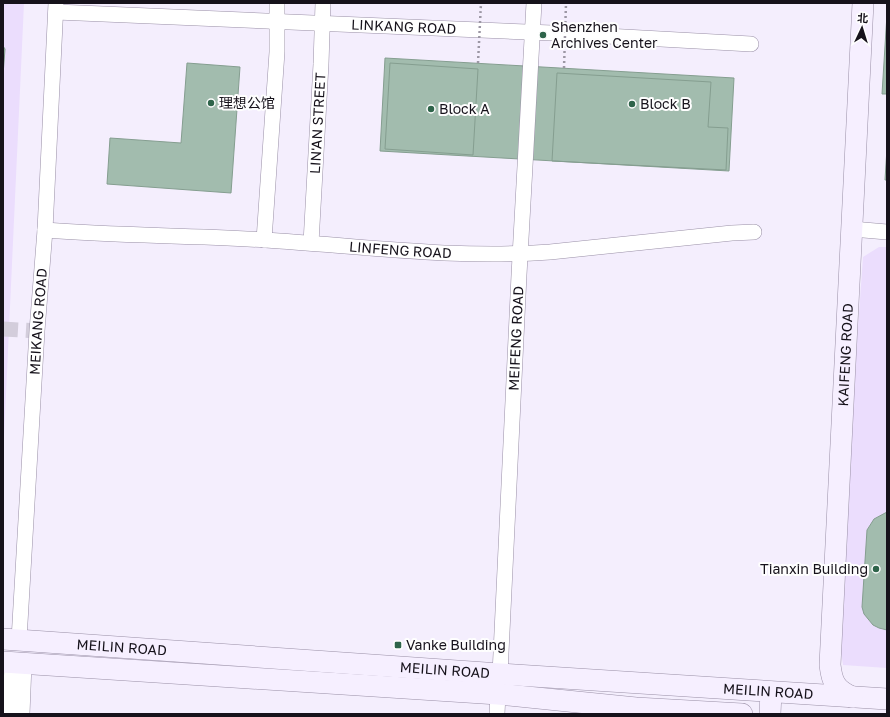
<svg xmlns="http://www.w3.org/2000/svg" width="890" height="717" font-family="'Golos Text','Noto Sans SC',sans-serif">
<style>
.built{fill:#ebddfd}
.building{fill:#a2bcae;stroke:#859e90}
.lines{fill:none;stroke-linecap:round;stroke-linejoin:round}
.minor-tunnel{stroke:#d3cddb;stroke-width:15;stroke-dasharray:15 8;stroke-linecap:butt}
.minor-casing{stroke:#9a90a7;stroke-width:16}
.secondary-casing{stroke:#9a90a7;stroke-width:22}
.minor{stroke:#fff;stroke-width:15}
.secondary{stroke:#f6efff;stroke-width:21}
.path-bridge{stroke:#9c97a4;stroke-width:2.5;stroke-dasharray:2 3;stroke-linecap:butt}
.poi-dot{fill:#2e644a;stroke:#fefefe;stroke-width:1.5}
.labels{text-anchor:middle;stroke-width:4;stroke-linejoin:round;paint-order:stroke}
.street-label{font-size:14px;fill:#16121b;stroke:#fefefe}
.poi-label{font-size:14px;fill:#16121b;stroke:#fefefe;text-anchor:start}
</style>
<rect width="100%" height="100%" fill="#f4eefd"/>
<!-- built -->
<path class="built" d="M3 3H24L3 459Z
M879 247H887V668L843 665 840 645 847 483 863 257Z"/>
<!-- building -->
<path class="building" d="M887 14V94H882Z
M3 46 5 49 3 75Z
M385 58 734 78 729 171 380 151Z
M187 63 240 67 231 193 107 184 110 138 181 143Z
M390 63 478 69 473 155 385 149Z
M557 73 711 82 708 127 728 128 726 170 552 161Z
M887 148V180H885Z
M887 512V630L879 628 873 625 864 614 862 607 867 530 874 519Z"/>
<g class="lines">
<!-- minor-tunnel -->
<path class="minor-tunnel" d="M3 329 37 331"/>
<defs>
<g id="minor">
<path id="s1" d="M56 12 552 33 751 44"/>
<path d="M852 229 887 232"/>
<path id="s2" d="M45 230C118 236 192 235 266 240 360 246 456 259 550 252L732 233 754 232"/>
<path d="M264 240 277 52V3"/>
<path id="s3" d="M311 243 321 64 323 3"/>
<path id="s4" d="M19 640 37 331 45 230 56 3"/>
<path id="s5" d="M500 674 519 275 534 3"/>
<path d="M10 714 12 663"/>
<path d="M22 714 24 664"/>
<path d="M497 714 498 694"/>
</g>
<g id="secondary">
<path id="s6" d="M3 639 500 674 887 699"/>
<path d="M3 662 498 694 636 708 742 714"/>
<path id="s7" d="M852 697C835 689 832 682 830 665L863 3"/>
<path d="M770 714 771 692"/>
</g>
</defs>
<!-- minor casing -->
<use href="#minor" class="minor-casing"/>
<!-- secondary casing -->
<use href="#secondary" class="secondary-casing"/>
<!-- minor -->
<use href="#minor" class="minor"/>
<!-- secondary -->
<use href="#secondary" class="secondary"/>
<!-- path-bridge -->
<path class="path-bridge" d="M478 63 481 3
M564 68 566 3"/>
</g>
<!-- markers -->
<g class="poi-dot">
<circle cx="543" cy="35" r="4"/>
<circle cx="211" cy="103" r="4"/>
<circle cx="632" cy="104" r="4"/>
<circle cx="431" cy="109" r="4"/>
<circle cx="876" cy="569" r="4"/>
<rect x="394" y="641" width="8" height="8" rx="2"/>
</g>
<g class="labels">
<!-- street labels -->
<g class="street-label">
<text dy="5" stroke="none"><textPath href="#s1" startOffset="348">LINKANG ROAD</textPath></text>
<text dy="5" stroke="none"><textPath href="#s3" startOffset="120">LIN'AN STREET</textPath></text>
<text dy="5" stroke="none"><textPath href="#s2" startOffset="356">LINFENG ROAD</textPath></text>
<text dy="5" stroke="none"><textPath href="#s4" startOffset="319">MEIKANG ROAD</textPath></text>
<text dy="5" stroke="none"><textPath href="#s5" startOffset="336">MEIFENG ROAD</textPath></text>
<text dy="5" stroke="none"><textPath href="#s7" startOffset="352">KAIFENG ROAD</textPath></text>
<text dy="5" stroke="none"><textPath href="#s6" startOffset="119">MEILIN ROAD</textPath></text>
<text dy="5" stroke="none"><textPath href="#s6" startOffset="443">MEILIN ROAD</textPath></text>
<text dy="5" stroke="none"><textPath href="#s6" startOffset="767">MEILIN ROAD</textPath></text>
</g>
<!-- poi labels -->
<g class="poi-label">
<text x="551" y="32">Shenzhen<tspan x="551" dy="16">Archives Center</tspan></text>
<text x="219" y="108">理想公馆</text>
<text x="640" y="109">Block B</text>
<text x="439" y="114">Block A</text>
<text x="868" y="574" text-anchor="end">Tianxin Building</text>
<text x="406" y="650">Vanke Building</text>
</g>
</g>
<!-- border -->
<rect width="890" height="717" fill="none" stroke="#16121b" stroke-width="8"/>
<!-- north arrow -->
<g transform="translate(862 28) rotate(4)" stroke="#fefefe" stroke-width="3" paint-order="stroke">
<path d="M0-3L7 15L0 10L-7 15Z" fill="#16121b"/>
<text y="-6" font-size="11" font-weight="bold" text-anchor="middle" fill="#16121b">北</text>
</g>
</svg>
